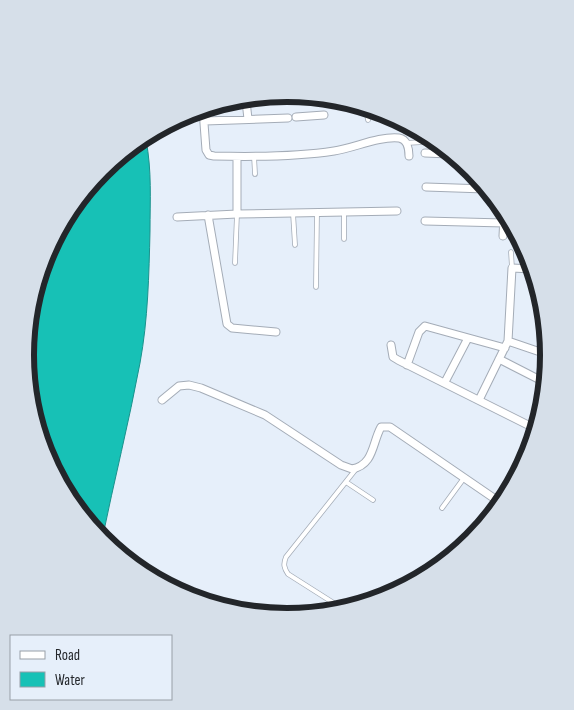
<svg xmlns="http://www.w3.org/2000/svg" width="574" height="710" font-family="'Sofia Sans Condensed',sans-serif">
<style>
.water{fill:#17c1b6;stroke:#1b928c}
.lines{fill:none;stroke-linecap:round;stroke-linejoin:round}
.service-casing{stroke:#a4acb7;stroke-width:5.5}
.minor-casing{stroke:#a4acb7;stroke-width:9}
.service{stroke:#fff;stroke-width:4}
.minor{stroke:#fff;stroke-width:7}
.rim{fill:none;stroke:#23262a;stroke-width:6}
</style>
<rect width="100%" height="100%" fill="#e6effa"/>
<!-- water -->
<path class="water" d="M146 140C152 171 150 200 150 231 149 274 148 320 140 363 129 422 114 481 102 540L45 455 25 355 45 254 102 170Z"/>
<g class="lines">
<defs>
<path id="service" d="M366 109 368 120
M406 143 424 142
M254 156 255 174
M344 212V239
M293 213 295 245
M511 252 512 268
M235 263 237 214
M316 287 317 212
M346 482 373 500
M442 508 464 478
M340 607 288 574C284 568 283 564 286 557L356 469"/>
<path id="minor" d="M246 101 248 119
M203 110 206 150 209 155 214 156C254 157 295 157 334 151 354 148 379 136 399 138 407 139 409 149 409 156
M296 117 324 115
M205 121 288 118
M425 153 449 154
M237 157V214L397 211
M426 187 485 189
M208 215 227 324 232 328 276 332
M177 217 237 214
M425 221 504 223
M503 236 504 217
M508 341 549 355
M391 345 393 357 398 360 534 428
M499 359 544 382
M407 365 419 332 425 326 505 348
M445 382 468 338
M162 400 179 386 189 385 201 388 265 415 341 465 352 469C374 465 372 443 381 427H390L498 501
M479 400 508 341 512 268 532 269"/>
</defs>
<!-- service casing -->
<use href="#service" class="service-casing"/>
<!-- minor casing -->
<use href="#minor" class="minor-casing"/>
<!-- service -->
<use href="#service" class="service"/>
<!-- minor -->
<use href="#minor" class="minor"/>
</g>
<!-- crop -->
<path d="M0 0H574V710H0ZM34 355a253 253 0 1 1 506 0a253 253 0 1 1-506 0Z" fill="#d6dfe9" fill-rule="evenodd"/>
<path class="rim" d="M34 355a253 253 0 1 1 506 0a253 253 0 1 1-506 0Z"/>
<!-- legend -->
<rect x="10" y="635" width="162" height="65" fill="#e6effa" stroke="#989fa7"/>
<rect x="20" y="651" width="25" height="8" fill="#ffffff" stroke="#989fa7"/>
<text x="55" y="660" font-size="15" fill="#23262a">Road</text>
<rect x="20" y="672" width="25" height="15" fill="#17c1b6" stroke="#989fa7"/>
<text x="55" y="685" font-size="15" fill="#23262a">Water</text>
</svg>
